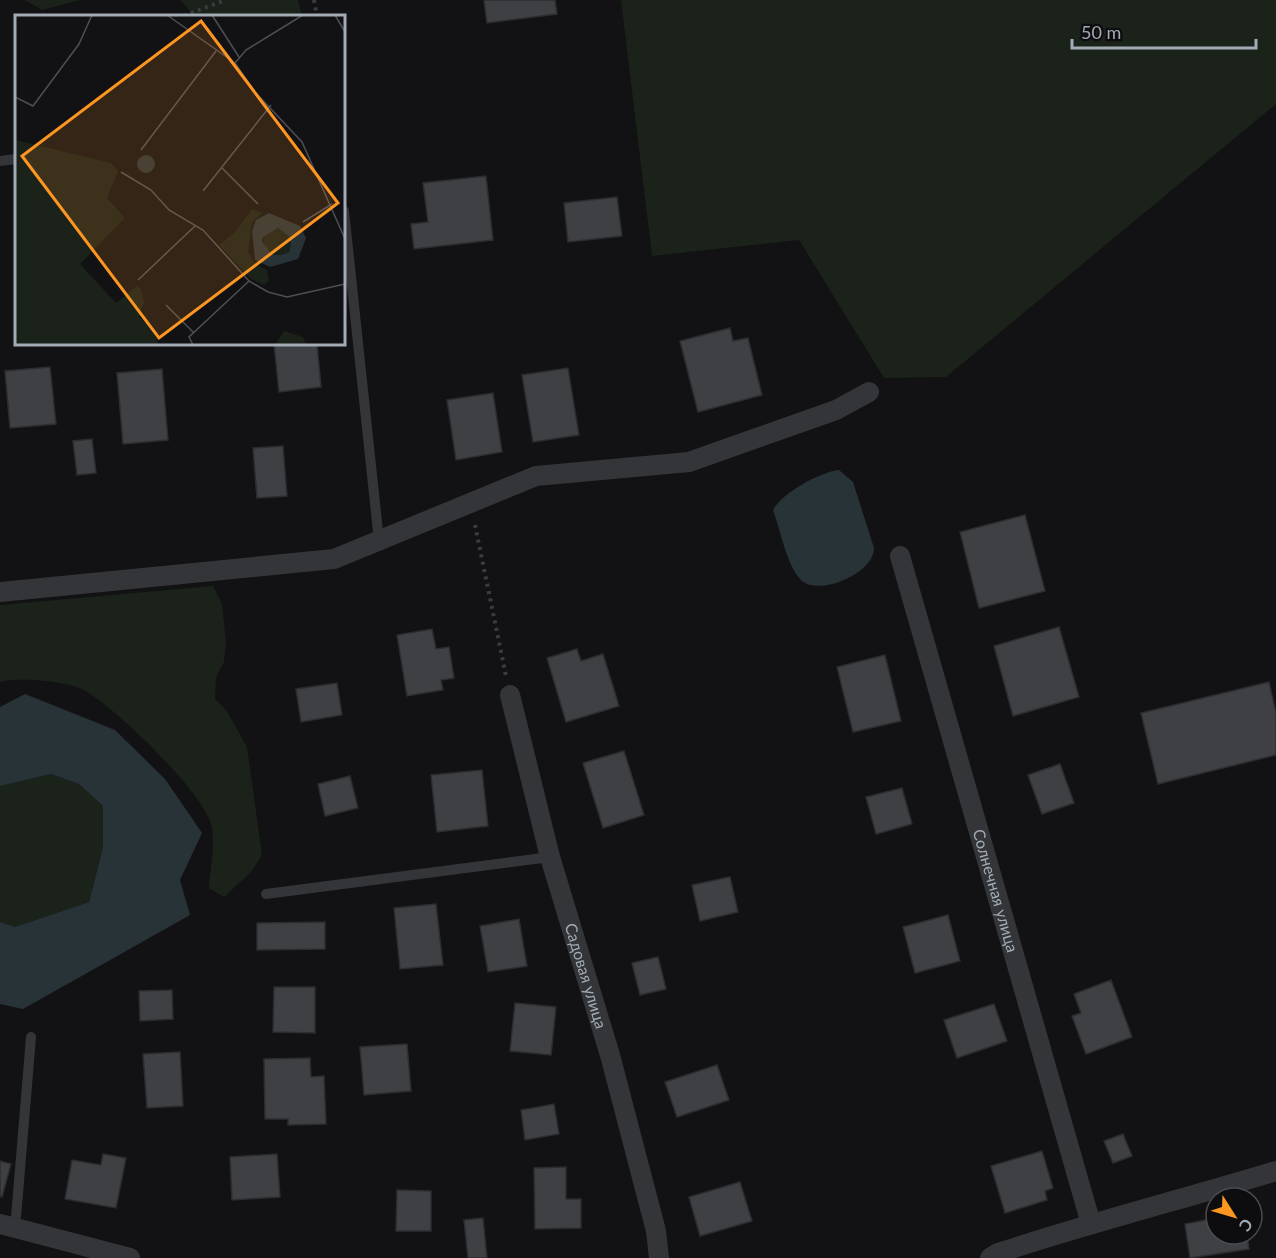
<svg xmlns="http://www.w3.org/2000/svg" width="1276" height="1258" font-family="Lato,sans-serif">
<style>
.green{fill:#1a221a}
.water{fill:#283338}
.building{fill:#3e4044;stroke:#2c2d30;stroke-width:1.5}
.lines{fill:none;stroke-linecap:round;stroke-linejoin:round}
.path{stroke:#393c40;stroke-width:4;stroke-dasharray:3 4.5;stroke-linecap:butt}
.service{stroke:#333539;stroke-width:10}
.minor{stroke:#333539;stroke-width:20}
.labels{text-anchor:middle;stroke-width:4.5;stroke-linejoin:round;paint-order:stroke}
.street-label{font-size:16px;fill:#a3abb5;stroke:#0d0d0f}
.inset-road{fill:none;stroke:#4c4f54;stroke-width:1.5}
.view{fill:#fd9521;fill-opacity:0.15;stroke:#fd9521;stroke-width:3}
.inset-edge{fill:none;stroke:#a3abb5;stroke-width:3}
</style>
<rect width="100%" height="100%" fill="#121214"/>
<!-- green -->
<path class="green" d="M25 0H80L42 10Z
M181 0H298L302 16H193Z
M621 0H1276V104L946 377 884 378 799 240 652 256Z
M213 586 222 604 226 642 224 662 216 677 215 698 228 713 247 747 262 855 252 871 224 897 209 888C210 872 216 839 211 824 202 791 113 705 82 689 65 681 17 677 0 682V605Z
M51 774 79 784 103 806V847L89 902 15 927 0 922V786Z"/>
<!-- water -->
<path class="water" d="M839 470 853 482 874 548C874 574 818 597 801 580 787 566 780 529 773 510 782 493 820 472 839 470Z
M25 694 115 730 165 779 202 833 180 880 190 915 23 1009 0 1004V922L15 927 89 902 103 847V806L79 784 51 774 0 786V707Z"/>
<!-- building -->
<path class="building" d="M484 0H555L557 14 487 23Z
M486 176 493 240 414 249 411 224 428 222 423 183Z
M617 197 622 236 568 242 564 203Z
M730 328 733 341 748 338 762 395 698 412 680 341Z
M274 344H317L321 387 279 392Z
M50 367 56 424 10 428 5 371Z
M568 368 579 435 533 442 522 375Z
M162 369 168 440 123 444 117 373Z
M493 393 502 452 456 460 447 400Z
M92 439 96 473 77 475 73 441Z
M283 446 287 496 257 498 253 448Z
M1025 515 1045 591 979 608 960 532Z
M1059 627 1079 697 1013 716 994 646Z
M432 629 436 649 449 647 454 678 441 680 443 690 407 696 397 635Z
M577 649 581 661 603 654 619 706 566 722 547 658Z
M885 655 901 721 853 732 837 667Z
M1269 682 1276 713V755L1158 784 1141 713Z
M337 683 342 715 301 722 296 689Z
M624 751 644 815 603 828 583 763Z
M1060 764 1074 803 1042 814 1028 775Z
M482 770 488 826 437 832 431 775Z
M350 776 358 808 325 816 318 784Z
M902 788 912 824 876 834 866 797Z
M730 877 738 912 700 921 692 885Z
M436 904 443 965 400 969 394 908Z
M948 915 960 961 915 973 903 927Z
M519 919 527 966 488 972 480 926Z
M325 922V949L257 950V923Z
M658 957 666 989 640 995 632 963Z
M1111 980 1132 1037 1086 1054 1072 1016 1081 1013 1074 994Z
M274 987H315V1033L273 1032Z
M172 990 173 1019 140 1021 139 991Z
M515 1003 556 1007 551 1055 510 1051Z
M994 1004 1007 1041 957 1058 944 1020Z
M407 1044 411 1091 364 1095 360 1047Z
M180 1052 183 1106 147 1108 143 1054Z
M310 1058 311 1077 324 1076 326 1124 288 1125V1119H265L264 1059Z
M717 1065 729 1100 677 1117 665 1082Z
M554 1104 559 1134 525 1140 521 1110Z
M1123 1134 1132 1156 1113 1163 1104 1141Z
M1042 1151 1053 1188 1045 1191 1047 1200 1005 1213 991 1166Z
M103 1154 126 1158 116 1208 65 1199 72 1160 101 1165Z
M277 1154 280 1197 232 1200 230 1157Z
M0 1161 11 1164 2 1197 0 1196Z
M566 1167V1199H581V1228L535 1229 534 1168Z
M740 1182 752 1221 700 1236 689 1197Z
M397 1190 431 1191V1231H396Z
M483 1218 487 1258H468L464 1220Z
M1216 1218V1234H1247L1249 1249 1190 1258 1185 1224Z"/>
<g class="lines">
<!-- path -->
<path class="path" d="M314 0 317 16
M184 16 225 0
M475 525 506 676"/>
<!-- service -->
<path class="service" d="M0 161 16 159
M344 211 379 541
M266 894 550 857
M15 1229 31 1037"/>
<!-- minor -->
<g class="minor">
<path id="s1" d="M900 556 1091 1224"/>
<path d="M0 592 334 559 536 476 689 462 836 410 869 392"/>
<path id="s2" d="M510 695 550 857 610 1055 656 1231 659 1258"/>
<path d="M0 1224 130 1258"/>
<path d="M990 1258 998 1253C1090 1223 1183 1199 1276 1171"/>
</g>
</g>
<g class="labels">
<!-- street labels -->
<g class="street-label">
<text dy="6" stroke="none"><textPath href="#s1" startOffset="348">Солнечная улица</textPath></text>
<text dy="6" stroke="none"><textPath href="#s2" startOffset="291">Садовая улица</textPath></text>
</g>
</g>
<!-- overview -->
<g transform="translate(15 15)">
<rect width="330" height="330" fill="#121214"/>
<path d="M0 125 96 148 103 156 92 183 110 203 65 249 101 288 122 271 126 274 129 287 124 302 141 316 143 330H0ZM237 194 248 198 237 207 233 237 240 249 252 255 254 266 249 270 235 263 204 230 220 217ZM248 228a14 14 0 1 1 28 0a14 14 0 1 1-28 0ZM269 316 288 322 291 330H260Z" fill="#1a221a"/>
<path d="M122 149a9 9 0 1 1 18 0a9 9 0 1 1-18 0ZM254 198 285 211 291 223 283 244 255 252 240 245 237 216 241 205ZM263 213 274 221 276 229 274 237 267 240H258L247 227 248 222Z" fill="#283338" fill-rule="evenodd"/>
<path class="inset-road" d="M152 0 220 48 240 77 287 127 330 224M197 0 224 42M320 0 330 17M220 48 231 35 288 0M0 82 18 91 64 29 77 0M126 135 201 36M207 153 243 189M106 157 136 175 154 195 188 215 234 266 253 277 272 282 330 269M188 176 256 90M288 207 317 189M123 265 180 211M151 290 179 318M178 330 174 322 234 266"/>
<path class="view" d="M186 6 323 188 144 323 7 141Z"/>
<rect width="330" height="330" class="inset-edge"/>
</g>
<!-- north arrow -->
<g transform="translate(1234 1216) rotate(127)"><circle r="28" fill="#0d0d0f" stroke="#494c51" stroke-width="1.5"/>
<path d="M0-4.5L10 22L0 15L-10 22Z" fill="#fd9521"/>
<text y="-9" font-size="16" font-weight="bold" text-anchor="middle" fill="#a3abb5">С</text>
</g>
<!-- scale -->
<path d="M1072 39v9h184v-9" fill="none" stroke="#a3abb5" stroke-width="3"/>
<text x="1081" y="39" font-size="18" fill="#a3abb5" stroke="#0d0d0f" stroke-width="4.5" paint-order="stroke">50 m</text>
</svg>
